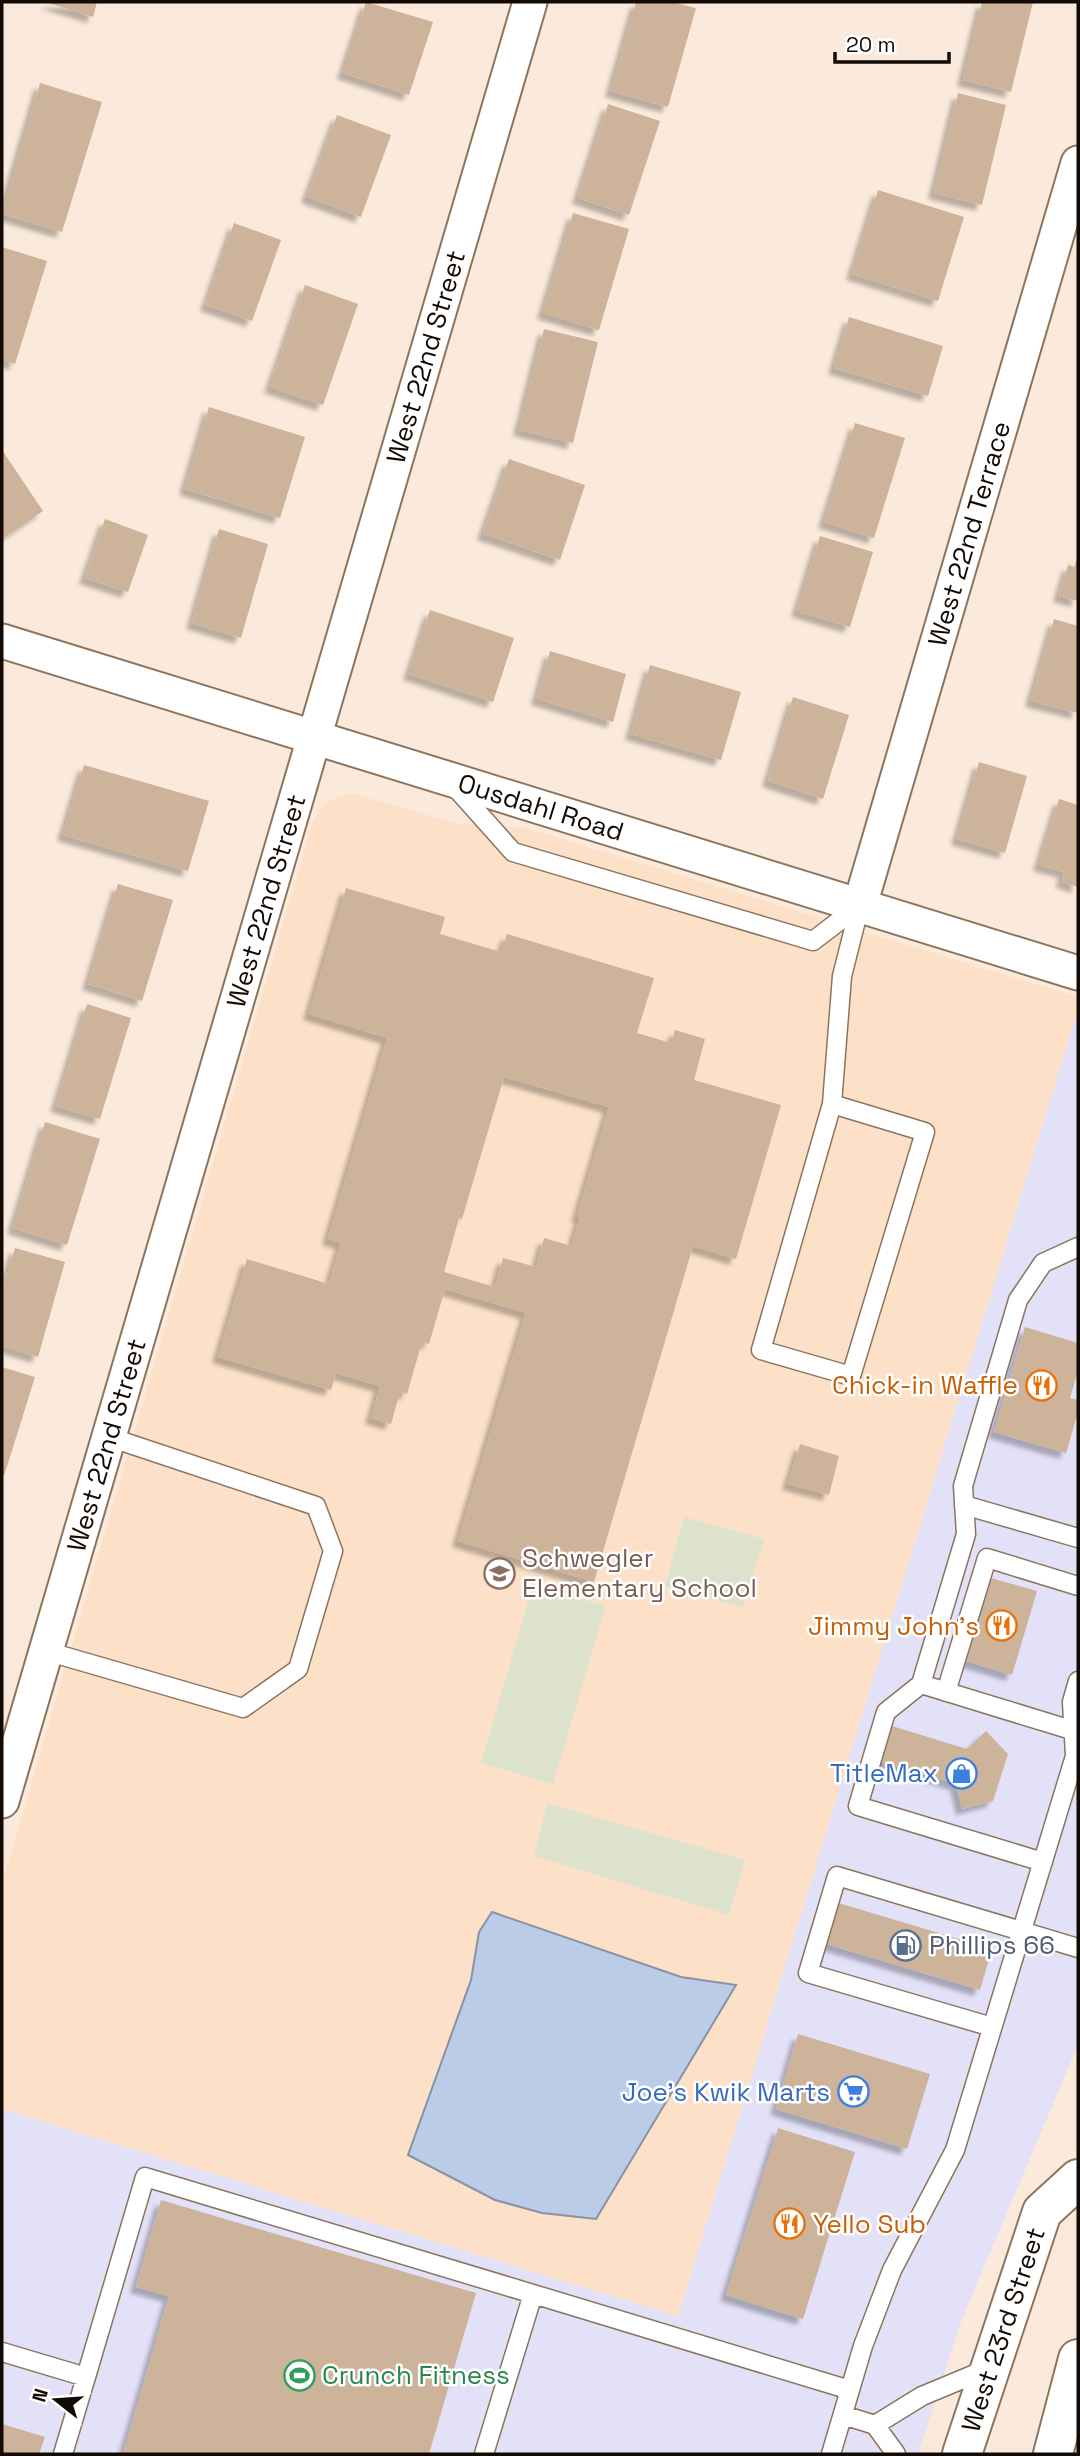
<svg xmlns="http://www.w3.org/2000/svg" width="1080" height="2456" font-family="'Space Grotesk',sans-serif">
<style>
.commercial{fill:#e3e1f7}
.built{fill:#fce1c8}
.green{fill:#dce2cc}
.water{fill:#bacce7;stroke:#8892a3;stroke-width:2}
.building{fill:#cdb39a;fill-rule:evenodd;filter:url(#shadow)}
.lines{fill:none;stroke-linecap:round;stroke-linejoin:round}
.service-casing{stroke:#8c745d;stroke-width:21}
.minor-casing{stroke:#8c745d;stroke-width:37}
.primary-casing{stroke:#8c745d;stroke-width:42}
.service{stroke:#fff;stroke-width:18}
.minor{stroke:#fff;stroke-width:33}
.primary{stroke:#fff;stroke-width:38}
.labels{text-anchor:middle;stroke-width:5;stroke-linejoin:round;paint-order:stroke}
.street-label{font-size:26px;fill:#130a03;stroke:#fff}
.food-label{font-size:26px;fill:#c56008;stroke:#fff;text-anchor:end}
.education-label{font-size:26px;fill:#785e54;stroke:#fff;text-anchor:start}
.shop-label{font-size:26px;fill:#366cbe;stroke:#fff;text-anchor:end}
.service-label{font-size:26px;fill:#4e5e75;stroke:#fff;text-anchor:start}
.leisure-label{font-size:26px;fill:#27864d;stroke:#fff;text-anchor:start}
</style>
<defs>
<filter id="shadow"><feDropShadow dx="-6" dy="6" stdDeviation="2" flood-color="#0004"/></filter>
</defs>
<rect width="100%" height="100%" fill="#fbeadb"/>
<!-- commercial -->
<path class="commercial" d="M1078 1009V2045L962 2319 918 2454H2V2109L678 2316Z"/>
<!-- built -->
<path class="built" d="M352 793 455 823 526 828 1078 997V1009L678 2316 2 2109V1884L313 821 320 809 330 800Z"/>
<!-- green -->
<path class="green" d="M684 1517 764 1539 743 1608 665 1586Z
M533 1585 606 1606 553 1784 481 1763Z
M547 1803 745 1860 729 1915 534 1856Z"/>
<!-- water -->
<path class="water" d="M492 1912 681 1977 736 1985 596 2219 542 2213 495 2200 408 2155 471 1980 479 1932Z"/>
<!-- building -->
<path class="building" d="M45 2H97L93 17Z
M366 2 433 22 409 95 343 73Z
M636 2H671L696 8 668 107 611 91Z
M982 2H1033L1011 92 963 80Z
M40 83 102 102 62 232 2 214Z
M958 93 1006 105 982 205 934 193Z
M608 104 660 121 629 215 578 198Z
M337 115 391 135 361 217 307 197Z
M878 190 964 217 938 301 852 274Z
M573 213 629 229 599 330 543 313Z
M234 223 281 240 252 321 206 305Z
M2 247 47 261 15 364 2 360Z
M305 285 358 304 323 405 270 387Z
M849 317 943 346 928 396 834 368Z
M544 329 598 342 573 443 519 430Z
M209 407 305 437 280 518 185 489Z
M855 423 905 438 874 538 824 522Z
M2 450 43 511 2 539Z
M509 459 585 485 560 560 483 534Z
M105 519 148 535 128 592 85 578Z
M219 529 268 544 241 638 192 623Z
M820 536 873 552 850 627 797 611Z
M1078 556V601L1059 596 1068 565 1074 567Z
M430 610 514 638 493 702 409 674Z
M1054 619 1078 626V713L1031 701Z
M550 651 626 674 613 722 537 699Z
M650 665 741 692 721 760 631 734Z
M793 697 849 715 823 799 768 781Z
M979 762 1027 776 1005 853 957 839Z
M84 765 209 801 188 871 63 835Z
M1059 799 1078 805V887L1062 882 1064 872 1039 865Z
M118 884 173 900 142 1001 88 984Z
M346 888 445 917 440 934 501 952 507 934 654 978 637 1033 671 1043 675 1030 705 1039 694 1080 781 1105 736 1259 693 1246 594 1582 458 1541 526 1313 445 1289 429 1344 422 1342 407 1394 400 1392 391 1424 371 1418 380 1386 336 1373 331 1390 218 1357 247 1259 329 1284 341 1243 328 1239 387 1038 309 1014ZM504 1077 609 1107 577 1216 580 1217 572 1246 544 1238 536 1267 503 1258 495 1287 444 1272 459 1218 462 1219Z
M87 1004 131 1018 100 1119 56 1106Z
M45 1122 100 1139 67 1245 13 1228Z
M15 1248 65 1262 38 1357 2 1346V1293Z
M1025 1327 1078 1343V1371L1070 1398 1078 1400V1412L1066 1453 994 1432Z
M2 1367 35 1377 4 1476 2 1475Z
M800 1444 839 1456 829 1495 788 1484Z
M991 1578 1037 1591 1012 1675 966 1661Z
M892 1726 967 1749 986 1731 1008 1754 993 1801 962 1809 956 1784 882 1762Z
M832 1901 992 1949 980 1990 820 1942Z
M798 2034 930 2074 907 2149 776 2109Z
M778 2128 855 2152 803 2319 726 2295Z
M161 2200 476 2293 429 2454H123L169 2296 136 2287Z
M2 2424 45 2437 39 2454H2Z"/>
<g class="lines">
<defs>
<path id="service" d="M455 787 513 852 813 941 860 905
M832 1104 925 1132 851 1376 761 1350 832 1104 842 976 860 905
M964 1505 1078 1538
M46 1651 243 1708 298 1669 333 1551 316 1506 109 1437
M921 1684 1078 1732
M946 1692 987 1558 1078 1586
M1043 1862 858 1806 886 1712 921 1684 966 1534 963 1486 1018 1300 1043 1263 1078 1247
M992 2027 808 1973 837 1876 1078 1948
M2 2352 86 2377 145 2177 533 2294
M843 2415 875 2425 896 2454
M875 2425 922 2396 987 2369
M63 2454 86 2377
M484 2454 533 2294 850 2390
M831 2454 863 2346 892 2270 955 2150 1075 1756 1072 1702 1078 1681"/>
<g id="minor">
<path id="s1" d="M2 641 1078 973"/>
<path id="s2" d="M860 905 1078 163"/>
<path id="s3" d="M2 1801 530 2"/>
</g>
<g id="primary">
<path id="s4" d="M962 2454 1042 2212 1078 2179"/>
<path d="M1053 2454 1078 2359"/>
</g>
</defs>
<!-- service casing -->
<use href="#service" class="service-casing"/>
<!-- minor casing -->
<use href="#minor" class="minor-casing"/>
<!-- primary casing -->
<use href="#primary" class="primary-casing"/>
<!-- service -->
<use href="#service" class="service"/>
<!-- minor -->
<use href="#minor" class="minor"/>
<!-- primary -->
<use href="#primary" class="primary"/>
</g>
<!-- icons -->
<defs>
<symbol id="restaurant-ring" viewBox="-11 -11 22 22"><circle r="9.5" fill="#fff" stroke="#e8710a" stroke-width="1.5"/><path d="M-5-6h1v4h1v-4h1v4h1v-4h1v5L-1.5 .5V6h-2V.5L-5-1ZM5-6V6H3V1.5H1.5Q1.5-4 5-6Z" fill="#e8710a"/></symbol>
<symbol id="school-ring" viewBox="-11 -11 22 22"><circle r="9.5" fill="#fff" stroke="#8d6e63" stroke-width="1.5"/><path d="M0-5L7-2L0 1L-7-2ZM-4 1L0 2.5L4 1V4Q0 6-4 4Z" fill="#8d6e63"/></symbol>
<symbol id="shop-ring" viewBox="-11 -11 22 22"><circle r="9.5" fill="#fff" stroke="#3f7fe0" stroke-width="1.5"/><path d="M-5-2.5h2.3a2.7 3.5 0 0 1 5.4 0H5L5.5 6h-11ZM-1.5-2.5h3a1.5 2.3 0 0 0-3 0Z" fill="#3f7fe0"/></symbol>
<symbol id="fuel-ring" viewBox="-11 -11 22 22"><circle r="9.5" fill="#fff" stroke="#5c6f8a" stroke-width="1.5"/><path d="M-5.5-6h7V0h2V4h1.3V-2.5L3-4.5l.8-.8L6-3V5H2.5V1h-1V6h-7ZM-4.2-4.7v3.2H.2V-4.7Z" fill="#5c6f8a"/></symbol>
<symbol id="supermarket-ring" viewBox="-11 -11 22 22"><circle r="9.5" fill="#fff" stroke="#3f7fe0" stroke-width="1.5"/><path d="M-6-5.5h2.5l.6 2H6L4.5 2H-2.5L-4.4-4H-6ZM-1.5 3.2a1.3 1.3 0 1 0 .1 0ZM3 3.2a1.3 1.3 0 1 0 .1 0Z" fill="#3f7fe0"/></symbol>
<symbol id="stadium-ring" viewBox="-11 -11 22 22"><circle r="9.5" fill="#fff" stroke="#2e9e5b" stroke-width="1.5"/><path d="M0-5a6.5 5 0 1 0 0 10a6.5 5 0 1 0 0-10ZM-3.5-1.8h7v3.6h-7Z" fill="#2e9e5b"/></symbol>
</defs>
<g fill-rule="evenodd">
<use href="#restaurant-ring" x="1024" y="1368" width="35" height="35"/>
<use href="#school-ring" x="482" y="1556" width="35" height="35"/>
<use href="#restaurant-ring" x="984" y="1608" width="35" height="35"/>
<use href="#shop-ring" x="944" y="1756" width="35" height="35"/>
<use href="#fuel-ring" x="888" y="1928" width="35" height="35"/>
<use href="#supermarket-ring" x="836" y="2074" width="35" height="35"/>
<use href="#restaurant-ring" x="772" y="2206" width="35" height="35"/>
<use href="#stadium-ring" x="282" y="2358" width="35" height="35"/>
</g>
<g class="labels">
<!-- street labels -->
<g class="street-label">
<text dy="9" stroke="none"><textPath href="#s3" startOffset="1505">West 22nd Street</textPath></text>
<text dy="9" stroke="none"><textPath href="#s2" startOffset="387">West 22nd Terrace</textPath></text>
<text dy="9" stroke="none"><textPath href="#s1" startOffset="564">Ousdahl Road</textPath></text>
<text dy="9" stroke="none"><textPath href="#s3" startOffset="938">West 22nd Street</textPath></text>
<text dy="9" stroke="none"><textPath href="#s3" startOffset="371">West 22nd Street</textPath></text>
<text dy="9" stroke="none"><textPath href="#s4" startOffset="131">West 23rd Street</textPath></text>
</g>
<!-- food labels -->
<g class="food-label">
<text x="1018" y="1394">Chick-in Waffle</text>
<text x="979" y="1635">Jimmy John's</text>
<text x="813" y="2233" text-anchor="start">Yello Sub</text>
</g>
<!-- education labels -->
<g class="education-label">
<text x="522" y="1567">Schwegler<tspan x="522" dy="30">Elementary School</tspan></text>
</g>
<!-- shop labels -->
<g class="shop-label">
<text x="938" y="1782">TitleMax</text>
<text x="830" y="2101">Joe's Kwik Marts</text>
</g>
<!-- service labels -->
<g class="service-label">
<text x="929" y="1954">Phillips 66</text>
</g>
<!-- leisure labels -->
<g class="leisure-label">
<text x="322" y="2384">Crunch Fitness</text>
</g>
</g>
<!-- border -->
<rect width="1080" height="2456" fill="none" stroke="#130a03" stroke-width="7"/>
<!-- north arrow -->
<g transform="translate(56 2400) rotate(287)" stroke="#ffffff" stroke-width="5" paint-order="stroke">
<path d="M0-5L12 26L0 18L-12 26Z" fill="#130a03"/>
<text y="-10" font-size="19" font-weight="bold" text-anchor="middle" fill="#130a03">N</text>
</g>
<!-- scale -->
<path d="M835 52v10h114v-10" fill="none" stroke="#130a03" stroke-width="3.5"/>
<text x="846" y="52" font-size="21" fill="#130a03" stroke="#ffffff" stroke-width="5" paint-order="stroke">20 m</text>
</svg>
